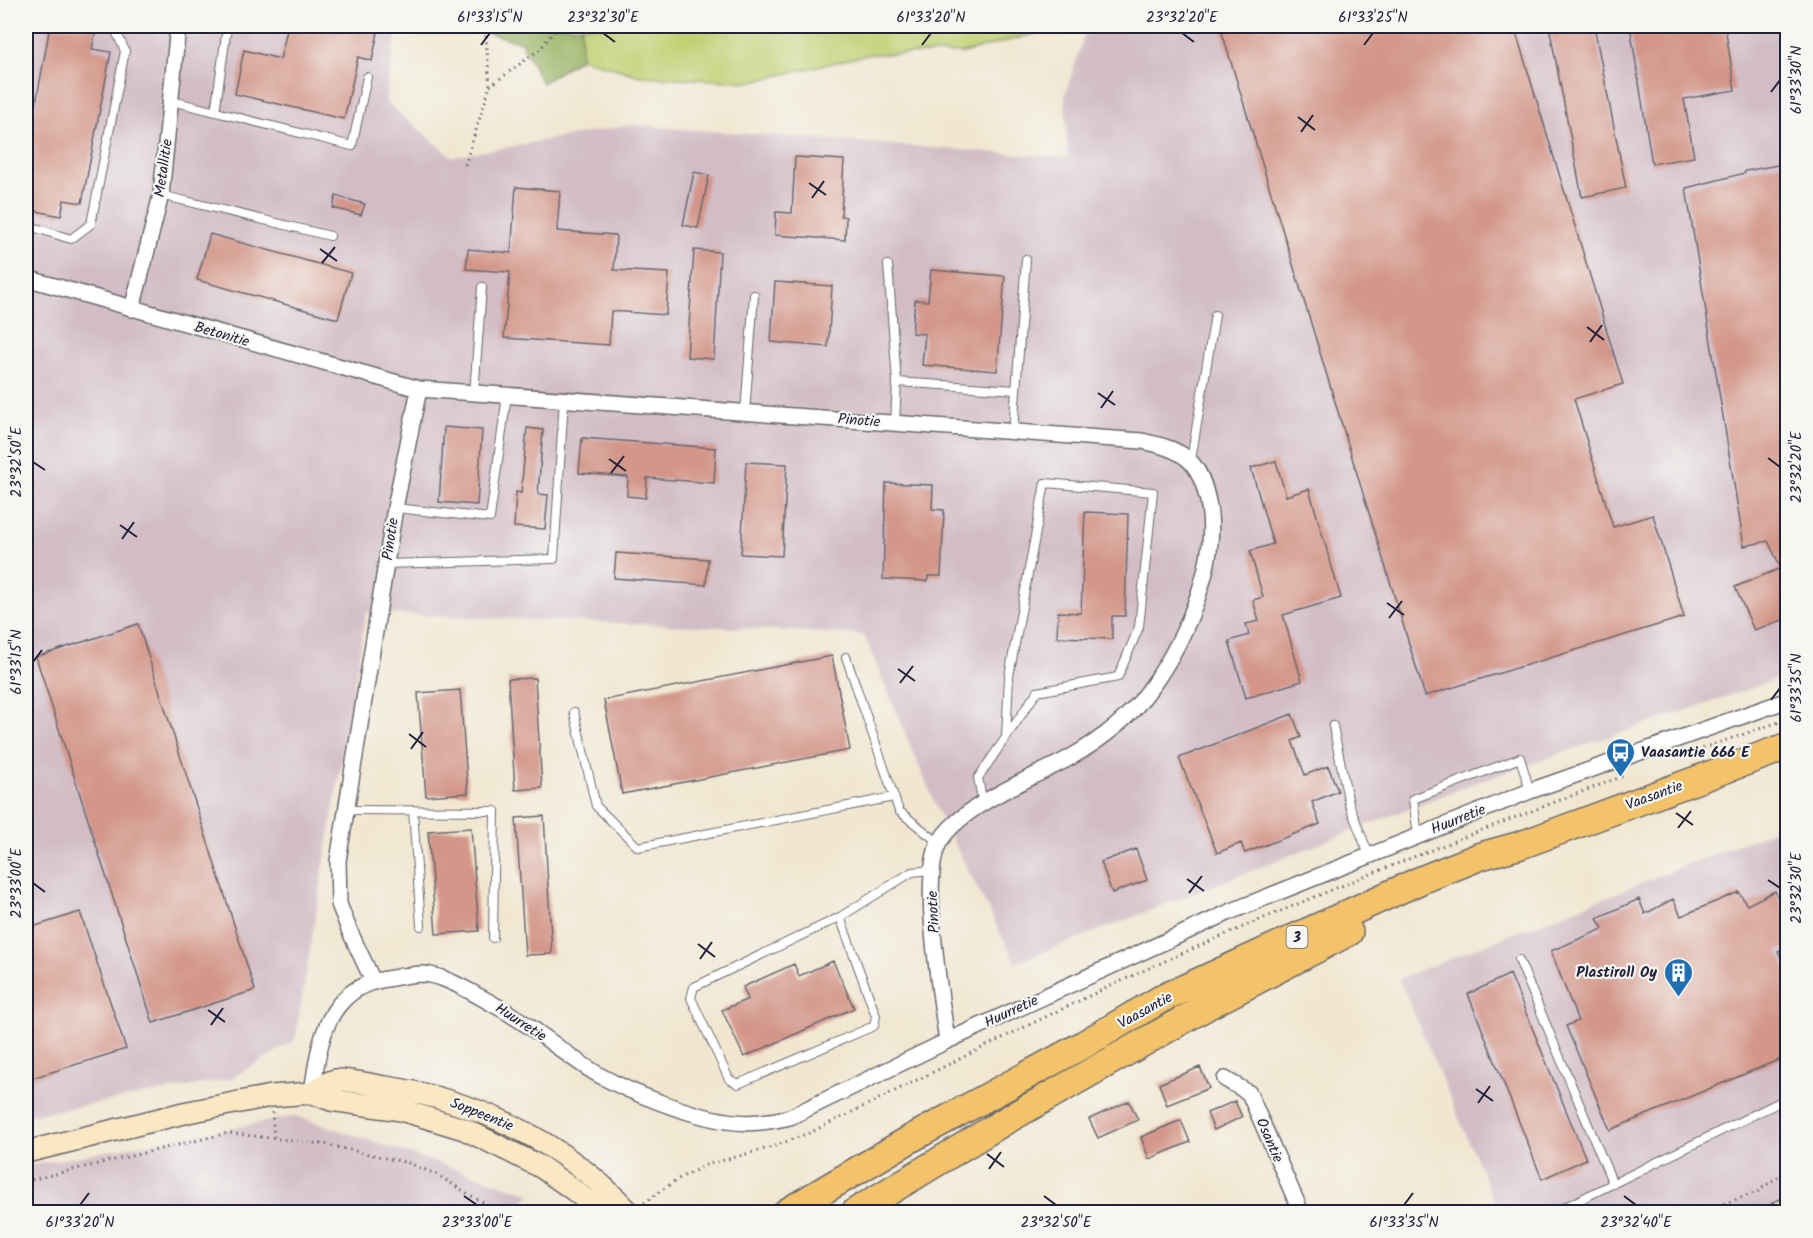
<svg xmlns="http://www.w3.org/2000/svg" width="1813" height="1238" font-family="Kalam,sans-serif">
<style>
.industrial{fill:#d2bdc6}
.green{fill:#c1d072;stroke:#727956;stroke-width:1.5}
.forest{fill:#98b264;stroke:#5d6a50;stroke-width:1.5}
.building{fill:#d39689}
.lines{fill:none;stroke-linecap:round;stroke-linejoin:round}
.lane-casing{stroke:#6a6770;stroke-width:10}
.street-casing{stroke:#6a6770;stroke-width:18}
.secondary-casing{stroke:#6a6770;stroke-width:24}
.highway-casing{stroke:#6a6770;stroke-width:30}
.path{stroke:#6a6770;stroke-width:3;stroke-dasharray:1.5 4.5;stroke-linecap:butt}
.lane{stroke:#fff;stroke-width:8}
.street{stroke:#fff;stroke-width:15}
.secondary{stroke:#fae7c3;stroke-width:21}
.highway{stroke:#f2c36a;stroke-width:27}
.ticks{fill:none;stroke:#22223b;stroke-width:2}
.labels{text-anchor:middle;stroke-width:4.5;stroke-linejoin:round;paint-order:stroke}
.shield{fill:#f6f6f2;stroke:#626272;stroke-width:1.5}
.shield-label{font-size:14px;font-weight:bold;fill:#22223b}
.street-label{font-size:15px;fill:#22223b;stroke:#f6f6f2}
.poi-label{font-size:15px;font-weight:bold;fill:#22223b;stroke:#f6f6f2;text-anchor:start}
.neatline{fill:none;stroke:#22223b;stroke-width:2}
.ticks-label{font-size:15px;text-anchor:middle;fill:#22223b}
</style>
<rect width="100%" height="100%" fill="#f6f6f2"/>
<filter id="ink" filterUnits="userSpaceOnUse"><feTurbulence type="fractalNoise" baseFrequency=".0167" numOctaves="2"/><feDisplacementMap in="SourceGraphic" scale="12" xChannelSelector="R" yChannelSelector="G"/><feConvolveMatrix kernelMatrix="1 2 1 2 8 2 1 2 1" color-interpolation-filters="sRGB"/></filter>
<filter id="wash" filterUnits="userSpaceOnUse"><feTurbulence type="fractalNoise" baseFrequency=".008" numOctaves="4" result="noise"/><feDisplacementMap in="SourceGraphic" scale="24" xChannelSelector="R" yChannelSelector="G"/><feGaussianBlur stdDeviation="1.35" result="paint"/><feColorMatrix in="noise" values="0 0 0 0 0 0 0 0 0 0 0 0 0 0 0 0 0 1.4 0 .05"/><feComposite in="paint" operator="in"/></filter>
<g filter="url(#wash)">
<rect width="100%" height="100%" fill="#f1e7d1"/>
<!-- industrial -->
<path class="industrial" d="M26 26H398L385 101 452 157 631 125 1068 158 1065 95 1087 26H1787V676L1474 783 1016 963 941 818 864 635 740 628 366 613 295 1040 230 1079 26 1116Z
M1787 825V1212H1499L1399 979Z
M296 1116 531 1194 513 1212H26V1166Z"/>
<!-- green -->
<path class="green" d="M581 26H1063L963 53 871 54 750 82 640 76 581 58Z"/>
<!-- forest -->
<path class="forest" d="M470 26H581V58L542 83 521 42 469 28Z"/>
<g id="blocks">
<!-- building -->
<path class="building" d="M50 26H97L92 49 111 52 82 203 64 200 61 216 26 209V158Z
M288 26H371L379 27 372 61 358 57 344 119 235 94 244 50 280 59Z
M1220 26H1514L1623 384 1574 399 1613 527 1653 515 1684 617 1425 696Z
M1549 26H1594L1626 188 1582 197Z
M1630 26H1725L1735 90 1684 99 1694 157 1652 164Z
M795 157 844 160 841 216 846 217 845 240 775 235 776 212 792 213Z
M1788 163V618L1754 630 1735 587 1781 568 1768 541 1744 546 1686 188 1745 173V171Z
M694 172 709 175 698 228 683 225Z
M516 187 560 191 557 231 616 235 614 270 669 273 666 315 611 311 609 345 504 338 510 272 466 269 468 249 511 253Z
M336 196 365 204 361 215 333 208Z
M210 234 351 273 338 319 197 280Z
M694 250 720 252 714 359 687 357Z
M931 270 1005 276 997 371 922 365 925 334 912 333 915 300 928 301Z
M775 282 832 286 828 347 771 342Z
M444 427 482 430 477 505 439 502Z
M527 428 543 430 538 494 548 495 545 529 514 527 516 492 521 493Z
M582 438 716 448 714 483 647 478 646 498 627 496 628 477 579 473Z
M1276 461 1286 496 1309 489 1341 598 1283 615 1302 681 1246 698 1229 641 1249 635 1246 624 1259 621 1253 600 1263 597 1250 551 1273 544 1251 468Z
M746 462 787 464 782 556 741 554Z
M886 483 933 485 932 509 944 510 941 576H928V581L883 579Z
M1085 512 1128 514 1125 616H1112V639L1057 637 1058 612 1081 613Z
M616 553 708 559 706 585 614 578Z
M138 624 255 990 153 1023 36 657Z
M832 656 850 750 622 794 604 700Z
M535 678 542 788 515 790 508 679Z
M460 690 468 793 426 796 418 693Z
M1292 714 1301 737 1292 741 1305 775 1328 766 1338 791 1312 802 1320 824 1245 853 1241 843 1217 853 1179 758Z
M544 816 552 954 525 955 516 818Z
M471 828 479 931 436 934 428 831Z
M1136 849 1147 880 1112 893 1101 862Z
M1775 891 1788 919V947L1778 951 1788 973V1056L1610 1130 1566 1026 1578 1021 1551 951 1603 929 1597 918 1639 899 1645 914 1673 899 1681 916 1739 892 1747 905Z
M80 912 126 1049 26 1080V929Z
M833 961 854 1008 744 1057 722 1010 748 999 743 987 794 964 799 976Z
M1510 974 1586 1159 1542 1179 1468 994Z
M1200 1067 1209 1088 1167 1105 1159 1084Z
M1129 1101 1138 1120 1098 1138 1089 1119Z
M1235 1101 1242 1117 1214 1130 1207 1113Z
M1181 1120 1190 1142 1149 1159 1141 1137Z"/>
</g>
</g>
<g filter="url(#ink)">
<use href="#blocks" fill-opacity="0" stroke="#6a6770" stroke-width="1.5"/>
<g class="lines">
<defs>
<path id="lane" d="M204 26 227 28 215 112
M172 101 352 146 367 77
M161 195 330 236
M26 225 71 239 91 224 125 51 116 31 117 26
M888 265 897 382
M474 393 482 287
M745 412 754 295
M895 423 897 382 1016 390
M1013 431 1026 259
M1191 460 1215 315
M395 508 490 518 507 395
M387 564 554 559 564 399
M846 657 899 811 939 843
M574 712 596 806 638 847 894 797
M1333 726 1349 804 1369 855
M983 804 978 778 1037 692 1118 677 1139 627 1153 492 1045 483 1009 676 1006 738
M346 810 495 811 493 938
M413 810 421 926
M1418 835 1413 799 1520 758 1530 791
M840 917 876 1016 874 1026 738 1084 729 1079 691 998 694 987 840 917 912 872 932 870
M1519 960 1613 1184
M1561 1209 1788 1098"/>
<path id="street" d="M26 278 419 389
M132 309 161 195 178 26
M373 981 350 932 339 904 338 861 395 508 419 389 1142 441C1186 450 1201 461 1209 507 1219 566 1182 647 1147 693 1128 719 1099 741 1071 757 1035 777 959 806 939 843 920 880 941 996 947 1041
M1225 1079 1249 1093 1301 1212
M312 1093C319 1043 326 988 386 979 398 977 411 974 423 974 440 975 458 985 473 993 491 1003 508 1012 524 1023 550 1040 573 1060 599 1075 631 1093 691 1116 727 1121 749 1125 769 1122 790 1117L947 1041 1232 911 1530 791 1788 700"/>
<path id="secondary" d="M312 1093C318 1089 328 1081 336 1080 347 1079 373 1085 386 1087 479 1101 565 1143 629 1212
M26 1152 188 1112 271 1096 312 1093 331 1100 401 1110 464 1129 541 1167 575 1191 601 1212
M1779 1212 1788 1208"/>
<path id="highway" d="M787 1212 912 1138 1081 1046 1161 999 1421 880 1481 856 1521 845 1788 746
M855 1212 1005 1121 1211 1004 1349 932"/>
</defs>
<!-- lane casing -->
<use href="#lane" class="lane-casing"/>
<!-- street casing -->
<use href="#street" class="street-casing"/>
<!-- secondary casing -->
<use href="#secondary" class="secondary-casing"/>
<!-- highway casing -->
<use href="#highway" class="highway-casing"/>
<!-- path -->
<path class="path" d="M490 86 540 49 558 26
M465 165 490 86 485 26
M1680 756 1788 719
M272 1112 274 1137
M26 1181 228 1133 329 1145 408 1163 436 1174 483 1203 494 1212
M644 1203 676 1180 706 1165 772 1147 809 1133C925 1077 1039 1018 1156 965 1310 896 1468 835 1626 775
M1701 1212 1757 1192 1788 1169"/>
<!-- lane -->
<use href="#lane" class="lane"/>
<!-- street -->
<use href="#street" class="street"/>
<!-- secondary -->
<use href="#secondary" class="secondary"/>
<!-- highway -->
<use href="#highway" class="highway"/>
</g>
</g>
<!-- ticks -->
<path class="ticks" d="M603 33 615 42M1182 33 1194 42M481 45 490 33M922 45 931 33M1364 45 1373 33M1771 92 1780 80M1298 117 1315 130M1301 132 1313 115M809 183 826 195M812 198 824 181M320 249 337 261M322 263 335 247M1587 327 1604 340M1590 342 1602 325M1098 393 1115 405M1101 408 1113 391M1768 458 1780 467M609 459 626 471M33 462 45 470M611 473 624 456M120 525 137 537M122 539 134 522M1387 603 1404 615M1389 618 1402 601M33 662 42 650M898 669 915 681M900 683 913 666M1771 700 1780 688M409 734 426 747M411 749 423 732M1676 813 1693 825M1678 828 1691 811M1187 879 1204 891M1768 880 1780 888M33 883 45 892M1189 893 1202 876M698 944 715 957M700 959 712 942M208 1010 225 1022M211 1025 223 1008M1476 1089 1493 1101M1478 1103 1490 1086M987 1154 1004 1167M989 1169 1001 1152M464 1196 477 1205M1044 1196 1056 1205M1624 1196 1636 1205M80 1205 89 1193M1404 1205 1413 1193"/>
<!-- icons -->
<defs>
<symbol id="bus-pin" viewBox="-11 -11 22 30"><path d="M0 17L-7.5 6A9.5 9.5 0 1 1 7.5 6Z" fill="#1f6fb2" stroke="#f6f6f2"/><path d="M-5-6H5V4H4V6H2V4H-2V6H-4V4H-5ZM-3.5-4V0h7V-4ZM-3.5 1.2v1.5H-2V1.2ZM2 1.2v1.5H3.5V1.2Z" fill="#fff"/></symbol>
<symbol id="building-pin" viewBox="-11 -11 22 30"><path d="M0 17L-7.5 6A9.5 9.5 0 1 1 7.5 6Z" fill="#1f6fb2" stroke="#f6f6f2"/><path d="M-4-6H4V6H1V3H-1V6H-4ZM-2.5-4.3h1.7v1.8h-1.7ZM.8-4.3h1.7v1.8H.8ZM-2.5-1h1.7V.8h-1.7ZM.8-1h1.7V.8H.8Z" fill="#fff"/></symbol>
</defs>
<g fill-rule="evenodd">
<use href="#bus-pin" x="1604" y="736" width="33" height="45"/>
<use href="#building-pin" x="1662" y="956" width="33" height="45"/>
</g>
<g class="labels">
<!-- shield labels -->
<rect class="shield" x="1286.5" y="926" width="21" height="22" rx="4.5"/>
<g class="shield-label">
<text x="1297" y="942">3</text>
</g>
<!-- street labels -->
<g class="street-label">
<text transform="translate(163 168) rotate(-82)" y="5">Metallitie</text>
<text transform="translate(222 334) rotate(16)" y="5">Betonitie</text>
<text transform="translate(859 420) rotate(4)" y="5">Pinotie</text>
<text transform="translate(390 539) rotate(-82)" y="5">Pinotie</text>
<text transform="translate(1654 795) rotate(-20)" y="5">Vaasantie</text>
<text transform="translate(1458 819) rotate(-22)" y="5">Huurretie</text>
<text transform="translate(933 912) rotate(-93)" y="5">Pinotie</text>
<text transform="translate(1145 1010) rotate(-29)" y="5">Vaasantie</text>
<text transform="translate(1011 1011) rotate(-25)" y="5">Huurretie</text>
<text transform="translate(521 1022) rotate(33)" y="5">Huurretie</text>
<text transform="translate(482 1114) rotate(22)" y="5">Soppeentie</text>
<text transform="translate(1270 1140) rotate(67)" y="5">Osantie</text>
</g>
<!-- poi labels -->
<g class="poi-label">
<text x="1641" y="757">Vaasantie 666 E</text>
<text x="1657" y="977" text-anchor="end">Plastiroll Oy</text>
</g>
</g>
<!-- margin -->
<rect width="1813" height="1238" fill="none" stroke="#f6f6f2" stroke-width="66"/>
<rect x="33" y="33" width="1747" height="1172" class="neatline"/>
<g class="ticks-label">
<text x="490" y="22">61°33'15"N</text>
<text x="603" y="22">23°32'30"E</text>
<text x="931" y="22">61°33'20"N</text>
<text x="1182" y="22">23°32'20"E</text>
<text x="1373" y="22">61°33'25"N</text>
<text transform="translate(1796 80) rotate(-90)" y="5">61°33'30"N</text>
<text transform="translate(16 462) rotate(-90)" y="5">23°32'50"E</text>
<text transform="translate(1796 467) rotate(-90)" y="5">23°32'20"E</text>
<text transform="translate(16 662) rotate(-90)" y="5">61°33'15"N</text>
<text transform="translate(1796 688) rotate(-90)" y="5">61°33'35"N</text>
<text transform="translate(16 883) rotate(-90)" y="5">23°33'00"E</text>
<text transform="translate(1796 888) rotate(-90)" y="5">23°32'30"E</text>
<text x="80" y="1227">61°33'20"N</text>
<text x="477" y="1227">23°33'00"E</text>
<text x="1056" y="1227">23°32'50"E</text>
<text x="1404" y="1227">61°33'35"N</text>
<text x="1636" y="1227">23°32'40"E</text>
</g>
</svg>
